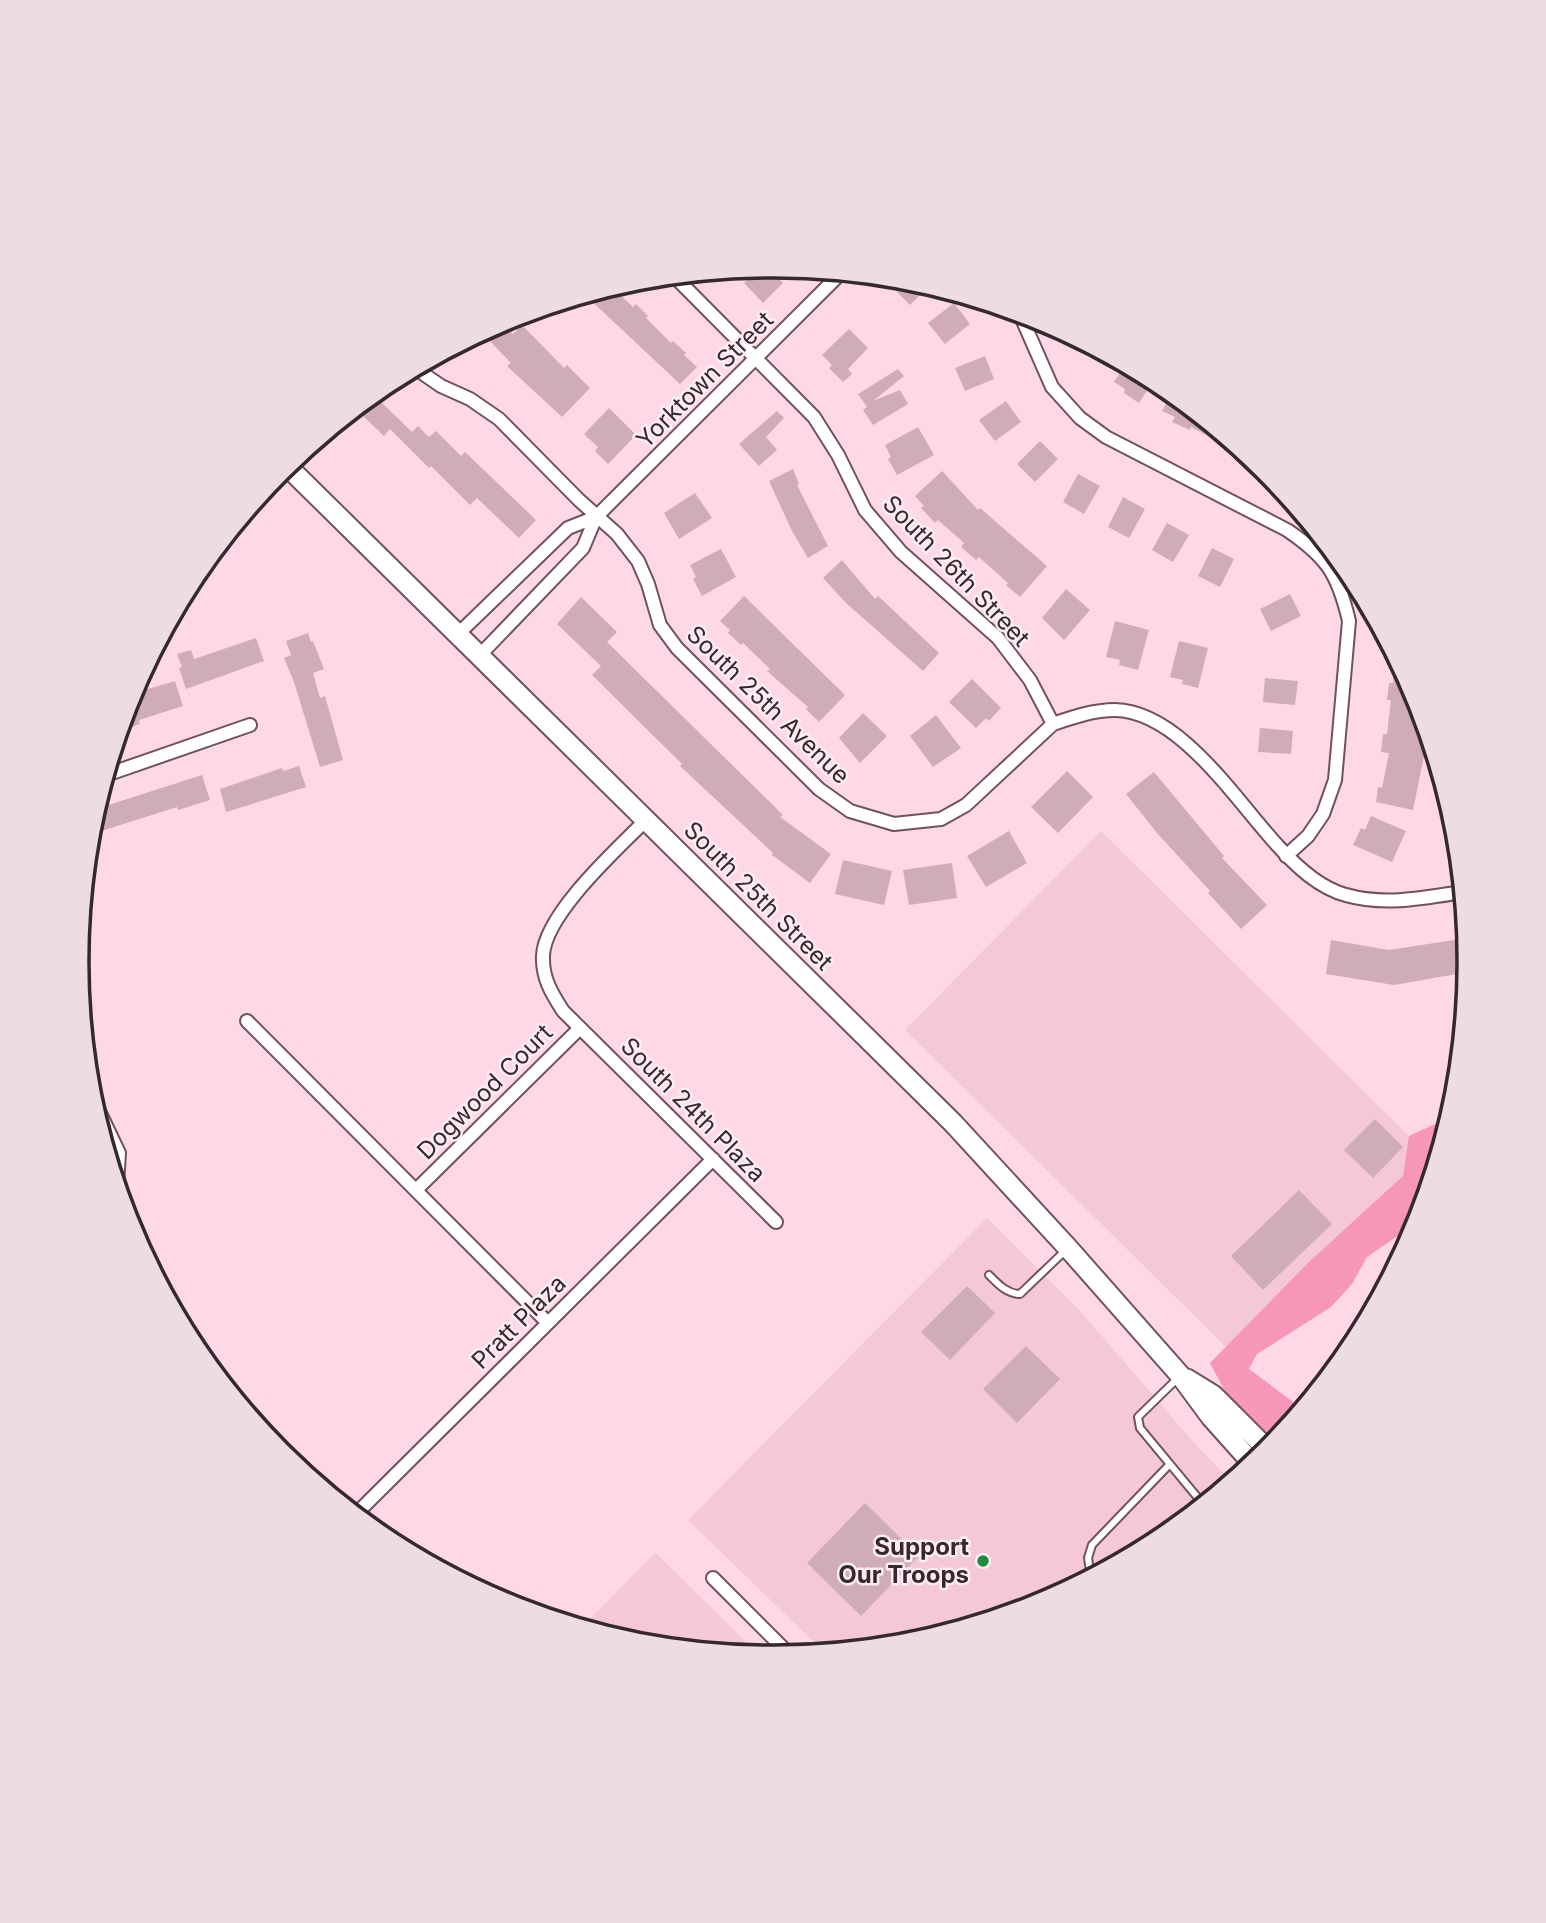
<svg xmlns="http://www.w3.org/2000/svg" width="1546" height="1923" font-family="Inter,sans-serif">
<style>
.built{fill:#f4c8d5}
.green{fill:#f697b8}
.building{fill:#cfacb6}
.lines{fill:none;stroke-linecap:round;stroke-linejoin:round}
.lane-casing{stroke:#71525c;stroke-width:10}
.street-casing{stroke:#71525c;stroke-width:16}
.secondary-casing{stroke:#71525c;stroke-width:23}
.lane{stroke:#fff;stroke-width:6}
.street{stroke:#fff;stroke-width:12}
.secondary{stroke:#fff;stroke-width:19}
.poi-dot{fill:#248a40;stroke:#fdedf2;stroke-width:2.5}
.labels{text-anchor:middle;stroke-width:5;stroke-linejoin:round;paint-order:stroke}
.street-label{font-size:24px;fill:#36292d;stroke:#fdedf2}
.poi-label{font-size:24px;font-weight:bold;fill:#36292d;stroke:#fdedf2;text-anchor:end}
.rim{fill:none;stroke:#36292d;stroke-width:3.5}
</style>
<rect width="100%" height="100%" fill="#fed9e4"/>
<!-- built -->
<path class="built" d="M1101 831 1429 1156 1233 1354 905 1030Z
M987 1218 1080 1311 1197 1446 1231 1481 1159 1540 1039 1605 908 1644 824 1652 688 1520Z
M656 1552V1553L760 1656 637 1644 582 1627Z"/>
<!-- green -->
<path class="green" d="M1450 1117 1418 1222 1367 1257 1352 1284 1331 1307 1257 1354 1249 1369 1292 1401 1299 1413 1274 1443 1226 1393 1210 1363 1310 1261 1403 1176 1409 1136Z"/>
<!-- building -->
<path class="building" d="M767 266 783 283 763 303 744 283 751 277 743 269Z
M901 278 909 279 930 285 910 305 892 287Z
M612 287 633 307 636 304 648 316 646 318 671 343 673 341 686 353 684 355 697 367 680 384 585 295Z
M954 303 970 324 945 344 928 323Z
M500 322 513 334 522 325 564 368 567 365 590 388 562 417 507 366 511 363 481 332Z
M849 329 868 348 848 369 852 374 843 382 829 368 832 365 822 355Z
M985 356 994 379 965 391 955 368Z
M1125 364 1154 380 1139 403 1124 393 1125 389 1114 382Z
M898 369 904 376 873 401 900 390 908 404 873 425 863 410 867 407 858 394Z
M1172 393 1231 442 1228 447 1191 427 1190 430 1172 422 1175 417 1162 411Z
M375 396 412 432 418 426 429 437 436 431 461 456 465 452 536 520 519 538 477 498 470 505 431 466 429 468 390 429 384 436 359 412Z
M1006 401 1021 422 995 441 979 420Z
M609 408 636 435 608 464 595 451 598 447 584 434Z
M777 411 784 418 766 437 777 450 759 466 739 444Z
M918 427 934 455 897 475 888 459 891 457 885 445Z
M1040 441 1058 459 1035 482 1017 464Z
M793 469 799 484 797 485 828 546 808 558 792 531 769 481Z
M942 471 978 510 980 508 1047 566 1020 597 1006 585 1008 583 979 557 976 560 961 547 964 543 938 520 935 523 921 508 924 506 915 496Z
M1078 474 1100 486 1084 514 1063 502Z
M695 493 712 518 679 539 664 513Z
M1123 497 1145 509 1129 538 1108 527Z
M1167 523 1189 535 1173 562 1152 550Z
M1212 548 1234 559 1220 587 1198 576Z
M721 549 736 577 702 596 693 579 696 577 690 565Z
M842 560 875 599 878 596 939 653 923 671 846 603 823 578Z
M1066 589 1090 610 1064 640 1042 618Z
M1290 594 1301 616 1271 631 1260 609Z
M744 596 845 695 819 722 806 709 808 707 767 671 770 669 743 643 741 645 728 633 730 630 720 621Z
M581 597 617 632 607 642 783 815 780 817 831 854 810 883 772 855 773 853 680 766 682 764 592 675 601 666 557 624Z
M1115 621 1149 630 1138 670 1119 665 1120 660 1106 657Z
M308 633 311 642 313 641 324 669 313 673 320 698 325 696 343 760 320 767 294 682 284 658 291 655 286 641Z
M256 638 264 661 186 689 179 668 182 667 177 654 191 650 194 659Z
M1179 641 1208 648 1198 688 1182 684 1183 680 1170 677Z
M1395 656 1416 696 1427 731 1424 756 1413 810 1376 802 1378 787 1382 788 1389 753 1381 752 1383 734H1387L1391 700H1387L1389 683H1393Z
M1265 678 1298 681 1295 705 1263 702Z
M972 679 1001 708 989 721 986 718 976 728 949 702Z
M175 681 183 706 139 720 140 724 119 731 129 700 140 697 138 692Z
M863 713 887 736 860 763 839 738Z
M936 715 961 748 933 767 910 736Z
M1260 728 1293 731 1291 754 1258 752Z
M299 766 306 787 226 812 220 789 282 768 283 771Z
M1067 771 1093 797 1058 833 1031 807Z
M1154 772 1224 856 1222 858 1267 905 1241 929 1208 893 1210 891 1157 833 1126 794Z
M202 775 210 800 178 810 177 807 89 835 96 809Z
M1371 816 1406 831 1392 862 1353 845 1361 828 1365 830Z
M1009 831 1027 863 986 887 967 856Z
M843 860 892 871 884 905 835 894Z
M952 863 957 898 909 905 903 870Z
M1467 938 1468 972 1394 985 1326 974 1331 940 1389 950Z
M1375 1119 1403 1147 1373 1178 1344 1150Z
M1299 1190 1332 1224 1263 1290 1231 1256Z
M967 1286 995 1313 950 1360 921 1332Z
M1026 1346 1060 1379 1017 1423 983 1389Z
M865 1503 919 1556 861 1616 807 1563Z"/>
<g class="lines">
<defs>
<path id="lane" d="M989 1275C998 1284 1007 1294 1020 1294L1067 1249
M1179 1377 1138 1417 1140 1428 1203 1504
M1091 1577 1088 1558 1092 1545 1170 1464"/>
<path id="street" d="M673 275 814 417 838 455 865 510 901 552 998 638 1030 680 1053 724C1073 717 1094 710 1115 710 1180 711 1237 802 1278 846 1296 866 1319 888 1346 895 1384 906 1424 898 1462 892
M1019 312 1052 387 1080 418 1106 437 1287 530C1327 557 1338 574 1349 621L1335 780 1323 814 1308 836 1286 856
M415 368 441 386 470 399 499 419 579 500 617 534 638 561 648 584 660 625 677 648 819 789 850 811 894 824 941 819 966 805 1053 724
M457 635 568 528 596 517 842 272
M479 656 583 548 596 517
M106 775 250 725
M646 820C617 849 544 915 543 956 542 978 552 994 563 1011L776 1222
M247 1021 548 1323
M92 1102 97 1107 119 1153 117 1186
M416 1190 580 1028
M355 1515 713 1159
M713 1578 791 1656"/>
<path id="secondary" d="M286 465 953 1123 1068 1248 1180 1375 1211 1417 1253 1464
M1187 1379 1213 1395 1268 1450"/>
</defs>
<!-- lane casing -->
<use href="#lane" class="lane-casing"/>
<!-- street casing -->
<use href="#street" class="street-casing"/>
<!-- secondary casing -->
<use href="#secondary" class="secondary-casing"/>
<!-- lane -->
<use href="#lane" class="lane"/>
<!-- street -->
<use href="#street" class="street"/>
<!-- secondary -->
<use href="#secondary" class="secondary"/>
</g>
<!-- markers -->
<circle class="poi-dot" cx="983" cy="1561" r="7"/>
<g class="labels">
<!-- street labels -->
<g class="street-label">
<text transform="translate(705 380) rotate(-45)" y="8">Yorktown Street</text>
<text transform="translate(956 571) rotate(46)" y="8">South 26th Street</text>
<text transform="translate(768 705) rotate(44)" y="8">South 25th Avenue</text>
<text transform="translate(758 896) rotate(45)" y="8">South 25th Street</text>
<text transform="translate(485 1092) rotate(-45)" y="8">Dogwood Court</text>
<text transform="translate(693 1110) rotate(45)" y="8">South 24th Plaza</text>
<text transform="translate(519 1322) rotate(-45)" y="8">Pratt Plaza</text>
</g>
<!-- poi labels -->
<g class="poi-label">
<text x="969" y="1555">Support<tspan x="969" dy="28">Our Troops</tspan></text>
</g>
</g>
<!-- crop -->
<path d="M0 0H1546V1923H0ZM772 278H774A683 683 0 0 1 1457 961V962A683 683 0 0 1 774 1645H772A683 683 0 0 1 89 962V961A683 683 0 0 1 772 278Z" fill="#eddde2" fill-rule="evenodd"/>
<path class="rim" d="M772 278H774A683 683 0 0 1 1457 961V962A683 683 0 0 1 774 1645H772A683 683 0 0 1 89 962V961A683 683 0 0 1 772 278Z"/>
</svg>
